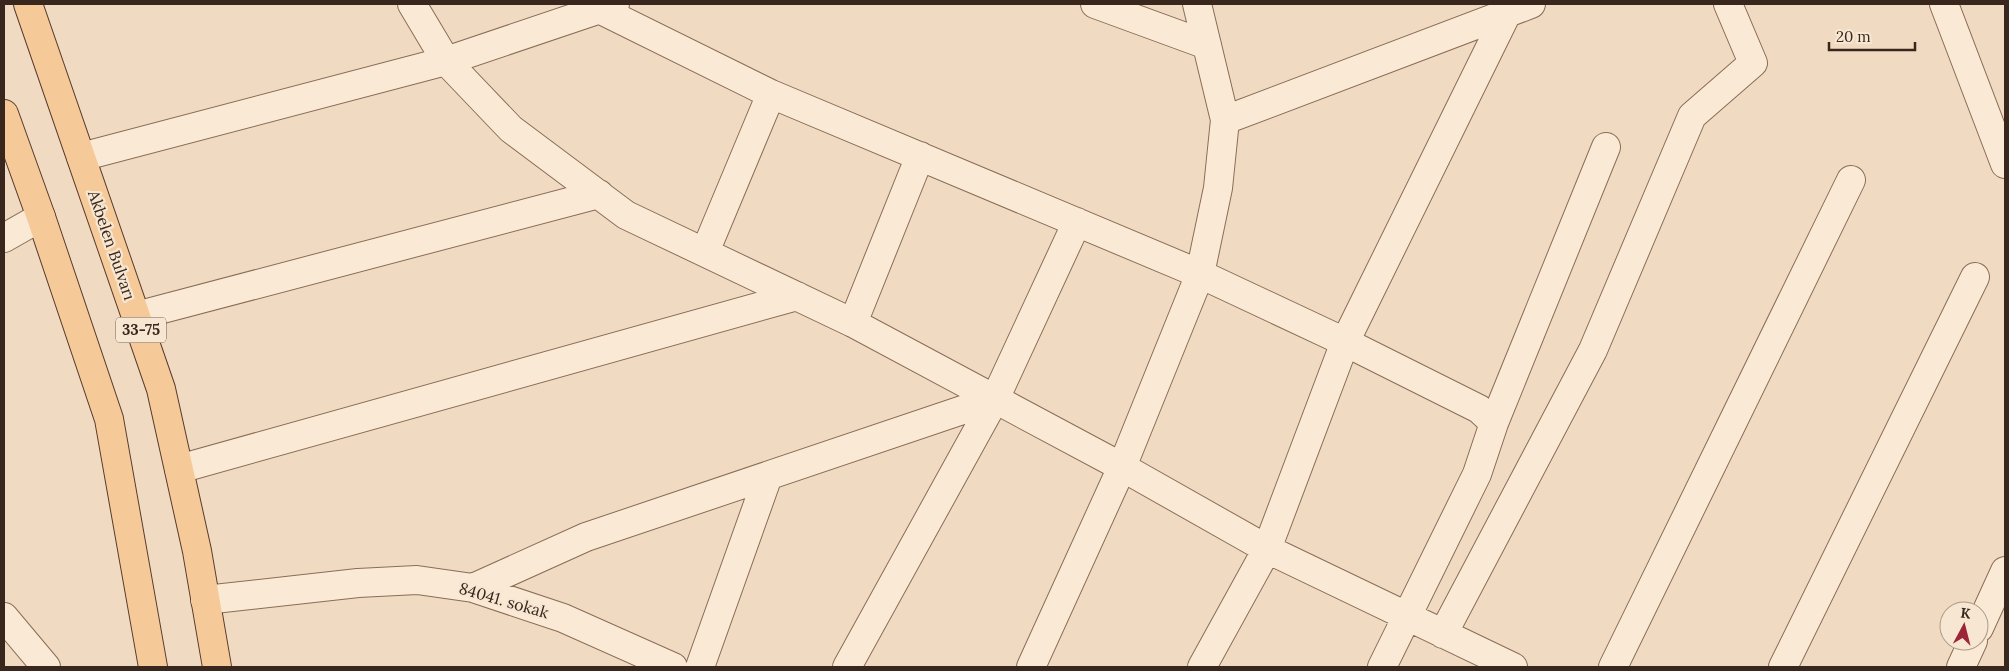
<svg xmlns="http://www.w3.org/2000/svg" width="2009" height="671" font-family="Lora,serif">
<style>
.lines{fill:none;stroke-linecap:round;stroke-linejoin:round}
.minor-casing{stroke:#8a6c58;stroke-width:30}
.primary-casing{stroke:#583a2d;stroke-width:30}
.minor{stroke:#faead5;stroke-width:28}
.primary{stroke:#f5ca98;stroke-width:28}
.labels{text-anchor:middle;stroke-width:4.5;stroke-linejoin:round;paint-order:stroke}
.shield{fill:#f7e7d2;stroke:#726153;stroke-width:1}
.shield-label{font-size:15px;font-weight:bold;fill:#39271d}
.street-label{font-size:16px;fill:#39271d;stroke:#f7e7d2}
</style>
<rect width="100%" height="100%" fill="#f0dbc2"/>
<g class="lines">
<defs>
<path id="minor" d="M412 4 446 61 511 129 626 215 853 323 1122 467 1267 549 1513 667
M1095 4 1207 45
M1944 4 2005 164
M599 9 771 94 1200 274 1345 342 1479 409 1494 423
M1225 120 1531 4
M81 157 446 61 615 4
M4 238 41 217
M705 252 771 94
M136 316 599 194
M853 323 920 156
M179 469 797 296
M473 588 586 537 995 399
M205 600 358 583 417 580 473 588 563 618 673 667
M4 617 46 667
M1979 628 2005 571
M1443 634 1593 350 1692 116 1753 63 1728 4
M700 667 768 476
M847 667 995 399 1077 222
M1031 667 1122 467 1200 274 1218 188 1225 120 1197 4
M1202 667 1267 549 1345 342 1507 13
M1382 667 1477 474 1494 423 1606 147
M1613 667 1851 180
M1783 667 1975 277
M1961 667 1973 641"/>
<path id="primary" d="M28 4 161 389 197 551 217 667
M4 114 41 217 109 419 153 667"/>
</defs>
<!-- minor casing -->
<use href="#minor" class="minor-casing"/>
<!-- primary casing -->
<use href="#primary" class="primary-casing"/>
<!-- minor -->
<use href="#minor" class="minor"/>
<!-- primary -->
<use href="#primary" class="primary"/>
</g>
<g class="labels">
<!-- shield labels -->
<rect class="shield" x="116" y="317.5" width="50" height="25" rx="4"/>
<g class="shield-label">
<text x="141" y="335">33-75</text>
</g>
<!-- street labels -->
<g class="street-label">
<text transform="translate(112 245) rotate(71)" y="6">Akbelen Bulvarı</text>
<text transform="translate(504 600) rotate(16)" y="6">84041. sokak</text>
</g>
</g>
<!-- border -->
<rect width="2009" height="671" fill="none" stroke="#39271d" stroke-width="10"/>
<!-- north arrow -->
<g transform="translate(1964 626) rotate(7)"><circle r="24" fill="#f7e7d2" stroke="#ab9a8a"/>
<path d="M0-4L9 19L0 12L-9 19Z" fill="#9c2638"/>
<text y="-8" font-size="14" font-weight="bold" text-anchor="middle" fill="#39271d">K</text>
</g>
<!-- scale -->
<path d="M1829 42v8h86v-8" fill="none" stroke="#39271d" stroke-width="2.5"/>
<text x="1836" y="42" font-size="15" fill="#39271d" stroke="#f7e7d2" stroke-width="4" paint-order="stroke">20 m</text>
</svg>
